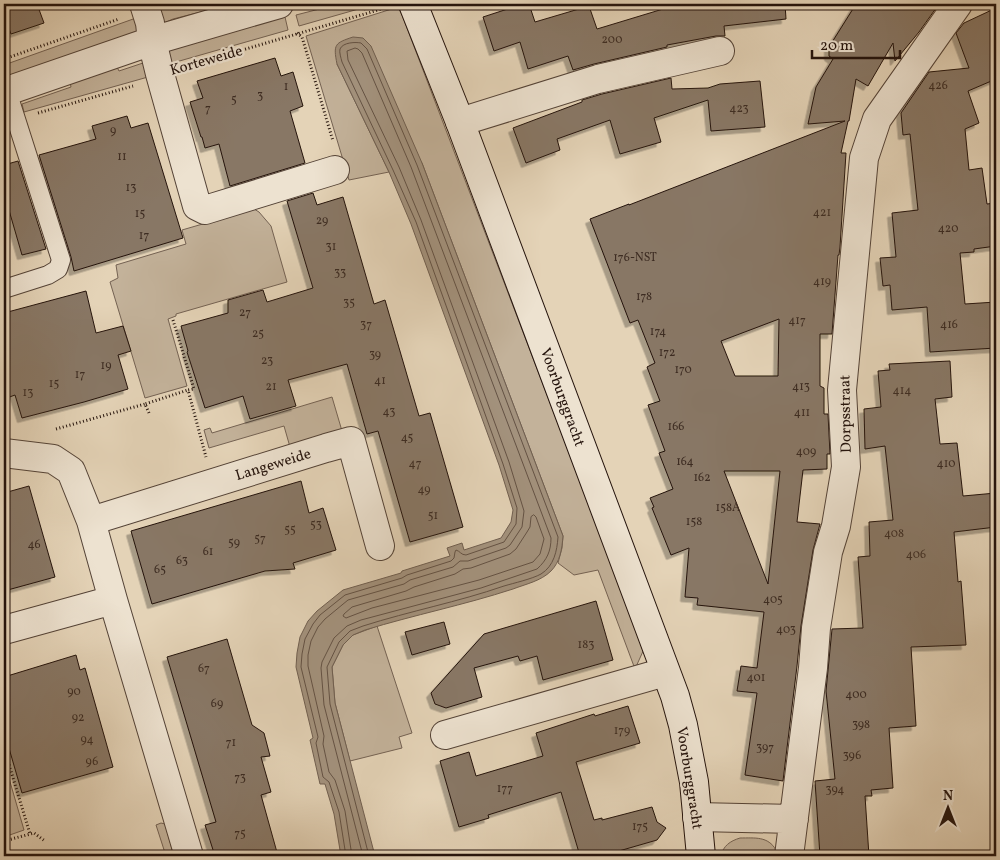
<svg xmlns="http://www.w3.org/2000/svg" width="1000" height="860" font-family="Vollkorn,serif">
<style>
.green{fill:#c3b29a;stroke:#746253}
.water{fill:#a3927d;stroke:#705f50}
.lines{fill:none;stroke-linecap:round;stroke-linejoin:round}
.shore{stroke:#645244;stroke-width:1}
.building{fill:#887765;stroke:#24130c;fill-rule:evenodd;filter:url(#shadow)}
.lane-casing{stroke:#544337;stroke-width:20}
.street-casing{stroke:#544337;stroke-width:30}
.secondary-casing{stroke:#24130c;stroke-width:30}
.path{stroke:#24130c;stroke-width:3;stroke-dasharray:1 2.5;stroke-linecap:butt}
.lane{stroke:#ede2d0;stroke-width:18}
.street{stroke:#ede2d0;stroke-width:28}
.secondary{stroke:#ede2d0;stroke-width:28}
.labels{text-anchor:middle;stroke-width:4.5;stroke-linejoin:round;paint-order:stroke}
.number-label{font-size:12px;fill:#3d2c22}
.street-label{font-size:15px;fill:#24130c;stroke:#ede2d0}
</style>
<defs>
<filter id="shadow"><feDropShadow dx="-4.5" dy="4.5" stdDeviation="0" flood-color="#0004"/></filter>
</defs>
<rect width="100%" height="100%" fill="#e4d3b7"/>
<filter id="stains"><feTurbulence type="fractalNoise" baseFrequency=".004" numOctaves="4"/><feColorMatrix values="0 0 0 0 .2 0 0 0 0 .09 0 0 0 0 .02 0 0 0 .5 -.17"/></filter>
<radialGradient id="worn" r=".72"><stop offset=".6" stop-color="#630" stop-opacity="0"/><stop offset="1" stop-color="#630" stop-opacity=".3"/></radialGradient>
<!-- green -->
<path class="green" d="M157 4H232L173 19 164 23Z
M339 4H387L364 10 362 8 299 26 296 15Z
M398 7 402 15 644 649 635 669 598 570 574 575 558 563 562 548 563 536 422 163 337 64 389 172 349 180 306 36Z
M285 17 288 30 169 64 165 51 247 26Z
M136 18 141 31 4 78V65Z
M143 63 148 77 24 112 22 104 71 87 70 82 117 67 119 71Z
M254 209 259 212 271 226 287 282 176 314V316L168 319 187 386 145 398 110 282 118 278 116 265 186 244 182 230Z
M332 397 342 431 290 447 284 426 209 448 204 430 210 428 212 433Z
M377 626 412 733 399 737 402 748 350 761 335 703 332 667 343 645 353 635Z
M4 761 24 830 4 837Z
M161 823 165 824 174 856H166L156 825Z
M740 838C755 838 768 836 776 850L774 853 773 856H721C723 846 730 841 740 838Z"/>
<!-- water -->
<path class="water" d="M353 37 363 38 371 46 422 163 563 536C562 549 560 562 551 571 541 581 526 584 513 589 464 605 414 615 365 630L353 635 343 645 332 667 335 703 375 856H341L334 814 325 784H320L310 740 313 738 296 667 297 653 300 637 308 621 317 611 343 590 401 573 402 571 450 556 447 548 462 543 464 550 501 538 511 522 513 510 499 465 411 224 389 172 337 64C333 44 335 43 353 37Z"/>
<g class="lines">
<!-- shore -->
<path class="shore" d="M534 515 536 517 544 539 540 554 533 562 479 580 372 608 346 618 343 616 344 614 352 607 406 591 414 587 455 574 463 569 471 568 510 554 516 549 527 532 530 527 531 517Z
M346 856 339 812 329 782 323 777 316 743 318 737 301 667 302 654 305 639 313 624 320 615 345 595 402 578 407 575 451 561 454 558 455 552 456 550C460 551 461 555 466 555L504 542 516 524 517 508 503 464 416 222 393 170 342 62C341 58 339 52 340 49 343 42 356 42 361 43L367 49 417 165 558 537C557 551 554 566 541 574 532 579 514 583 504 586 458 602 410 611 363 626L350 631 339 642 327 667 330 704 369 856
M352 856 345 811 335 780 329 772 323 744 324 736 308 666V655L311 641 318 627 325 619 348 600 404 584 410 580 453 567 460 561H468L506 548 510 545 522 527 524 511 509 462 421 220 399 167 348 60 347 51 355 48 358 49 362 53 411 167 551 538C551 551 547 560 537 569L481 588 361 620 347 626 334 638 322 662 321 668 324 705 363 856"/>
</g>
<!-- building -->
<path class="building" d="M4 4H37L44 23 11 34 4 15Z
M523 4H529L535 22 589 6 597 29 663 9V4H785L786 19 724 26 725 36H716L667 45V47L594 64 573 70 568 56 528 69 520 42 494 51 483 17Z
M856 4H939L919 32 895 61 893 43 868 86 856 79 849 121H848L841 153H846L840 247 839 255H838L832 334H820V386L824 388V414H828L830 454H827V469L803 470 797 522 820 524 813 550 801 626 797 666 783 781 745 775 757 693 737 691 741 666 757 668 764 612 697 605 698 598 685 597 689 548 671 555 652 508 654 507 650 498 673 489 659 453 665 451 648 405 660 401 647 367 655 363 638 320 630 323 590 219 629 204V205L845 121 808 124 816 87 833 59 829 56V47ZM779 319 778 376H735L721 341ZM724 471H780L768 584Z
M996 8V79L968 91 979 123 965 129 969 170 982 168 987 204 996 203V246L974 249V252L960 253 965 304 996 302V348L930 352 927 307 892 310 890 285 883 286 880 258 896 257 892 213 918 210 910 134 903 135 901 113 929 72 969 68 956 33 964 23Z
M275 58 281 76 293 72 303 106 290 111 305 163 230 186 219 144 205 148 202 137H201L190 102 203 98 197 81Z
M671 78 672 89 708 88 720 84 760 81 765 127 711 131 708 100 654 118 661 142 620 154 610 120 557 139 560 150 526 163 513 128 582 102V100L602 94Z
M127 116 131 128 148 123 183 238 74 271 71 257 39 155 96 139 92 126Z
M18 161 46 249 22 255 4 193V165Z
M313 193 317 205 343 197 374 304 385 300 419 416 430 413 463 527 410 542 378 431 367 434 347 364 288 380 296 406 250 419 243 396 205 408 187 352 188 351 181 326 228 313V300L263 290 267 302 313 288 287 201Z
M86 291 96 333 123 326 131 351 118 355 128 389 84 402 22 418 15 395 4 399V313Z
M950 361 952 397 935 399 940 444 957 443 963 496 996 493V527L954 532 958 582 961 581 966 645 911 647 916 726 889 728 893 788 871 790 872 796H865L869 856H820L815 781 835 779 826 691 832 629 863 628 858 557 870 556 869 522 893 520 885 446 865 449 864 409 881 407 878 371 890 370 889 364Z
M301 481 309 513 323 508 336 550 293 563 295 569 265 571 152 604 131 531Z
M29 486 55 577 4 591V493Z
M596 601 613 660 543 680 537 656 520 661 518 656 474 668 482 697 446 708 435 704 431 693 484 634Z
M444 622 450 644 412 655 405 632Z
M227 639 252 725 264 733 270 756 261 757 271 792 261 795 278 856H215L205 825 216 822 167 657Z
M76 655 80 670 85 668 113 767 22 793 4 731V677Z
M628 706 640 743 576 762 594 820 602 818V820L652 807 657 822 666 828 657 840 612 853 613 856H580L561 792 488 815 489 818 459 827 440 761 469 752 476 776 543 756 536 733 594 714 595 716Z"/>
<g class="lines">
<defs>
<path id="lane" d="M4 289 48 275 58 269 61 260 7 91"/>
<path id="street" d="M144 4 150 23 152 41 160 74 197 206 205 210 335 170
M4 92 152 41 279 4
M460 122 598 79 720 51
M4 453 53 459 71 471 91 521 113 600 189 856
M91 521 326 448 351 441 380 546
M4 630 113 600
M445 735 665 672
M697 817 794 819
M789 856 813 668 816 628 828 552 836 526 846 467 842 390 864 158 877 119 958 4"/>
<path id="secondary" d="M413 4 460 122 675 696 683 725 694 782 701 856"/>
</defs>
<!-- lane casing -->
<use href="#lane" class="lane-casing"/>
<!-- street casing -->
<use href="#street" class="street-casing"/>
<!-- secondary casing -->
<use href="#secondary" class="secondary-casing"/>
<!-- path -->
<path class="path" d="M297 33 302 37 333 141
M4 59 119 19
M188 66 385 8
M38 113 133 86
M173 320 194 389 188 390 206 457
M149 413 145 404 188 390
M56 429 145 404
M4 748 30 834
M4 841 34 833 45 841"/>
<!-- lane -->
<use href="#lane" class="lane"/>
<!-- street -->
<use href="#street" class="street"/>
<!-- secondary -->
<use href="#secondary" class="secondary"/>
</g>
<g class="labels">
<!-- number labels -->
<g class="number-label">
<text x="612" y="43">200</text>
<text x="938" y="89">426</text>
<text x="286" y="90">1</text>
<text x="260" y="99">3</text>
<text x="234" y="103">5</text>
<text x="208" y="112">7</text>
<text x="739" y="112">423</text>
<text x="113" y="134">9</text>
<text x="122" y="160">11</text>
<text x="131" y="191">13</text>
<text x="822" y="216">421</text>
<text x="140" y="217">15</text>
<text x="322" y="224">29</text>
<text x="948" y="232">420</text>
<text x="144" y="239">17</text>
<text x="331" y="250">31</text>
<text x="635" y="261">176-NST</text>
<text x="340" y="276">33</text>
<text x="822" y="285">419</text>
<text x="644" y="300">178</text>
<text x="349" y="306">35</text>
<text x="245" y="316">27</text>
<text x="797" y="324">417</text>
<text x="366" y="328">37</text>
<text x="949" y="328">416</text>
<text x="658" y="335">174</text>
<text x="258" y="337">25</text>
<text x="667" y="356">172</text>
<text x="375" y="358">39</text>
<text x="267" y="364">23</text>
<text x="106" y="369">19</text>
<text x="683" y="373">170</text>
<text x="80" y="378">17</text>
<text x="380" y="384">41</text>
<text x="54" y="387">15</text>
<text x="271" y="390">21</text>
<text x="801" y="390">413</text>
<text x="902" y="394">414</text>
<text x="28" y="396">13</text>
<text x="389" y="415">43</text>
<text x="802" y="416">411</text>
<text x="676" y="430">166</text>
<text x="407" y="441">45</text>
<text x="806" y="455">409</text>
<text x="685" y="465">164</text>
<text x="415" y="467">47</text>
<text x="946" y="467">410</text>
<text x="702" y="481">162</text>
<text x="424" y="493">49</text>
<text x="728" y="511">158A</text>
<text x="433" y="519">51</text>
<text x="694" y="525">158</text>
<text x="316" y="528">53</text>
<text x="290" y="533">55</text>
<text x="894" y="537">408</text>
<text x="260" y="542">57</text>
<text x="234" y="546">59</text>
<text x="34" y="548">46</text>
<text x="208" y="555">61</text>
<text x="916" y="558">406</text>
<text x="182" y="564">63</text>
<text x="160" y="573">65</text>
<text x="773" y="603">405</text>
<text x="786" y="633">403</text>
<text x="586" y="648">183</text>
<text x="204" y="672">67</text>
<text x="756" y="681">401</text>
<text x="74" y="695">90</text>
<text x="856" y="698">400</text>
<text x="217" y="707">69</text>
<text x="78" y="721">92</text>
<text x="861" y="728">398</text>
<text x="622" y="734">179</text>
<text x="87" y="743">94</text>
<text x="231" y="746">71</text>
<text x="765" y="751">397</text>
<text x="852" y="759">396</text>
<text x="92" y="765">96</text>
<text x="240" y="781">73</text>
<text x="505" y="792">177</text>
<text x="835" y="793">394</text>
<text x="640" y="830">175</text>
<text x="240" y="837">75</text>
</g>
<!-- street labels -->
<g class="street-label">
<text transform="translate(206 60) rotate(-16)" y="5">Korteweide</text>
<text transform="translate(563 397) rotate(70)" y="5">Voorburggracht</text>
<text transform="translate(845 414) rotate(-91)" y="5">Dorpsstraat</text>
<text transform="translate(273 464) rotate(-17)" y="5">Langeweide</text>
<text transform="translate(690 778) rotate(81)" y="5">Voorburggracht</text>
</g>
</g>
<!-- margin -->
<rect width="1000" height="860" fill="none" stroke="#e4d3b7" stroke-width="20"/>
<rect x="5" y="5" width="990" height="850" fill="none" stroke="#24130c" stroke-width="2.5"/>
<rect x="10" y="10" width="980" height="840" fill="none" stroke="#24130c"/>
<!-- north arrow -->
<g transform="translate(948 808)" stroke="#ede2d0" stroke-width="4" paint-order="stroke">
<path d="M0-4L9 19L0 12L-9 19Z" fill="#24130c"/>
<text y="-8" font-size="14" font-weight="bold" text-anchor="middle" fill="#24130c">N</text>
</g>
<!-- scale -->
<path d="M812 50v8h88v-8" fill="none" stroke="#24130c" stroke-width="2.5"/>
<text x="820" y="50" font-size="15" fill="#24130c" stroke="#ede2d0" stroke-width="4" paint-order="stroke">20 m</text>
<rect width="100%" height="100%" filter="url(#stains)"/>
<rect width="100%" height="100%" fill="url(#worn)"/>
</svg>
